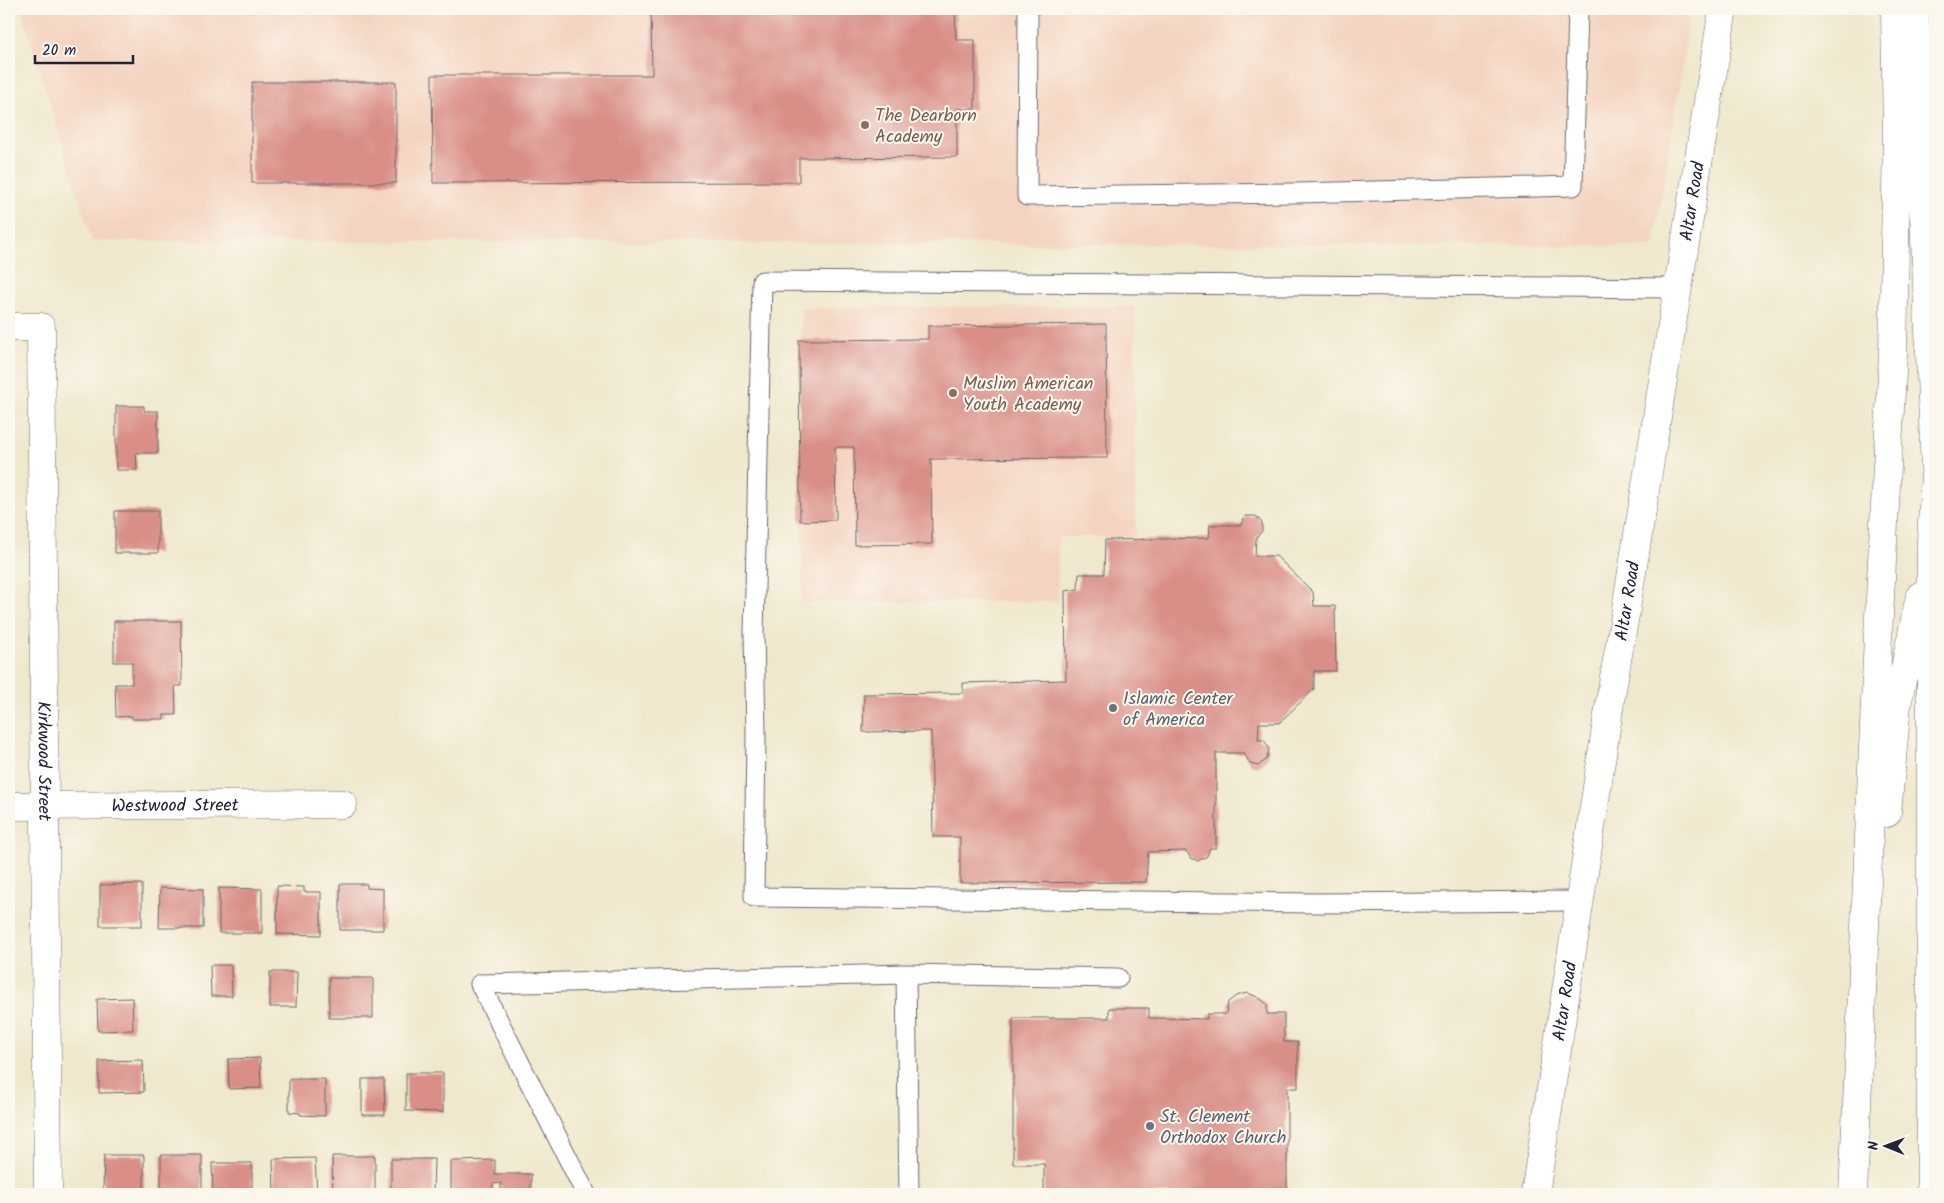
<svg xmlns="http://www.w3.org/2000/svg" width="1944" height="1203" font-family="Kalam,sans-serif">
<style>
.built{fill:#f4d3c0}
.building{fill:#d98f88}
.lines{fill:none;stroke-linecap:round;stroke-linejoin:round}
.lane-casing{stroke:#6a676e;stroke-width:21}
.street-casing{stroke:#6a676e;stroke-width:29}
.primary-casing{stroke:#6a676e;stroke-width:29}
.lane{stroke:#fff;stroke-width:19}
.street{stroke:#fff;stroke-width:28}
.primary{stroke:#fff;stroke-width:28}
.education-dot{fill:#8d6e63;stroke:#fbf7ec;stroke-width:2}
.worship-dot{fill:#6b7280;stroke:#fbf7ec;stroke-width:2}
.labels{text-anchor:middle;stroke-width:4;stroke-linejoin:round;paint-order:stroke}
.education-label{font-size:18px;fill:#785e54;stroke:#fbf7ec;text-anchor:start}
.street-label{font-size:18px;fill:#22223b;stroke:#fbf7ec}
.worship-label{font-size:18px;fill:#5b616d;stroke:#fbf7ec;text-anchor:start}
</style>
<rect width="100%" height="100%" fill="#fbf7ec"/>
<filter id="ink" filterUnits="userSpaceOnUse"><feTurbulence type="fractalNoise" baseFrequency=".02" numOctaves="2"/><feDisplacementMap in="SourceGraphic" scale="10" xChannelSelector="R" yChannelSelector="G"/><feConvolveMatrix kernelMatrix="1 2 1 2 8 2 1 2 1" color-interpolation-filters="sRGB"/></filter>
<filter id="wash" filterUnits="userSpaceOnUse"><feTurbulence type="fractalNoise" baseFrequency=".0096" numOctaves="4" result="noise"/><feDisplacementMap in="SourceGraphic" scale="20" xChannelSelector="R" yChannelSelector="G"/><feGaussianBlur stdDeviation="1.12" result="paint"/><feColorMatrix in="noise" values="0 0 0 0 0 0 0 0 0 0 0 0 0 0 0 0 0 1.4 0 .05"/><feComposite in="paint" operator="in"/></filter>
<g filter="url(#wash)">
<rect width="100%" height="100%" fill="#efe8cd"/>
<!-- built -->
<path class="built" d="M21 9H1691L1654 246 92 241Z
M1135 306 1136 537H1058V601L802 603 801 308Z"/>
<g id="blocks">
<!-- building -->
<path class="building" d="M651 9H955L956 40H975V109H957V157L799 158V182L433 183 432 75H652Z
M252 82H396V183H252Z
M1106 324 1107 458 931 459 932 544 855 545 854 447H835L836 520 800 521 799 340 928 339V326Z
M116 406H144V411H158V453H136L137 470H116Z
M115 511H158V553H115Z
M1245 516H1256L1262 523V531L1256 538 1255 556H1276L1313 592 1314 606H1335L1336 671H1314V689L1279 723H1259L1258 740H1264L1269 748 1267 759 1258 766 1250 764 1244 753H1216V848H1210L1207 856 1198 861 1191 858 1186 851 1148 852 1146 882 960 883V837H933L931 731 863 732 864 694 963 693V683L1066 680 1065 591 1078 589 1079 574H1104L1105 540 1209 538 1210 525H1241Z
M114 621H181L182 686H175L176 715H164V719H132V716L116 717 115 684H132V662H114Z
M142 884V926H100V885Z
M340 884H367V888L383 889V930H340Z
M277 886 304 887V892H321V935L277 934Z
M160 888 203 889V928H159Z
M219 888 262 889V933H219Z
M210 965H231L232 996H211Z
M270 972H297L296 1007H270Z
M329 978H373V1018H329Z
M1247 993 1258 997 1267 1004V1014H1284V1042H1298V1088H1287V1194H1044V1164H1013V1018H1109V1008H1149V1018L1207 1019V1014H1226L1228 1002 1236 996Z
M132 998 133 1030 98 1031 97 999Z
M260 1058 261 1088 229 1089 228 1059Z
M143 1060 144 1092 99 1093V1061Z
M406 1073H443V1112L406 1111Z
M289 1079H325V1116L300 1115V1113L289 1112Z
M362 1079H384L385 1115H362Z
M104 1155H144V1194H103Z
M161 1155H202V1194H161Z
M332 1156H375V1194H333Z
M315 1158 317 1194H274L273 1159Z
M391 1159H434L433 1194H391Z
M495 1160V1174H531V1194H501V1183L493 1184V1194H451V1161Z
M212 1163H252V1194H213Z"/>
</g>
</g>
<g filter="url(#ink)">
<use href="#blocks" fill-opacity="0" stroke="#6a676e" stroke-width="1"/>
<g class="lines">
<defs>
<path id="lane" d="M1028 9 1027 196 1297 193 1573 186 1578 9
M1579 901 1319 903 754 897 756 733 754 633 762 281 1677 288
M906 974 1118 978
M586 1194 480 984 906 974 909 1194"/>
<g id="street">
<path id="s1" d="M9 327H41L48 1194"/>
<path id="s2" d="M9 806 343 804"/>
<path id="s3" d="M1535 1194 1612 689 1625 615 1723 9"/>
</g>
<path id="primary" d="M1915 9 1935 468
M1887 813 1897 705 1920 596
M1853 1194 1878 636 1893 354 1897 138 1895 9
M1931 1194V541L1935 475"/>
</defs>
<!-- lane casing -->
<use href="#lane" class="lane-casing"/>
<!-- street casing -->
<use href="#street" class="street-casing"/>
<!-- primary casing -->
<use href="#primary" class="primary-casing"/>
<!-- lane -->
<use href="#lane" class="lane"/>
<!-- street -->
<use href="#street" class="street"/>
<!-- primary -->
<use href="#primary" class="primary"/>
</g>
</g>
<!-- markers -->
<g class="education-dot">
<circle cx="865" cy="125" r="5"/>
<circle cx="953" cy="393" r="5"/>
</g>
<g class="worship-dot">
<circle cx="1113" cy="708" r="5"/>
<circle cx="1150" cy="1126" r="5"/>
</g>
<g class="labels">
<!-- education labels -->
<g class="education-label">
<text x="875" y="121">The Dearborn<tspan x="875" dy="21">Academy</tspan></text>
<text x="963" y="389">Muslim American<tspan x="963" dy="21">Youth Academy</tspan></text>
</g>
<!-- street labels -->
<g class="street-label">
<text dy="6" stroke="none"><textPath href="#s3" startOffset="1005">Altar Road</textPath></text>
<text dy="6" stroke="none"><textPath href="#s3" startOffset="600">Altar Road</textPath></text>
<text dy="6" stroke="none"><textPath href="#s1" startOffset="466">Kirkwood Street</textPath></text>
<text dy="6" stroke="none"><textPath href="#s2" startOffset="166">Westwood Street</textPath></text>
<text dy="6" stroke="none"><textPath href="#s3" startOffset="195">Altar Road</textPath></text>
</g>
<!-- worship labels -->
<g class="worship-label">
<text x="1123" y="704">Islamic Center<tspan x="1123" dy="21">of America</tspan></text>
<text x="1160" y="1122">St. Clement<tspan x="1160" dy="21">Orthodox Church</tspan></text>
</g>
</g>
<!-- margin -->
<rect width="1944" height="1203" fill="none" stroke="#fbf7ec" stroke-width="30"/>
<!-- north arrow -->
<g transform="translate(1886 1146) rotate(271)" stroke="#fbf7ec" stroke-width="4" paint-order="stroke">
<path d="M0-4L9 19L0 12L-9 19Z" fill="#22223b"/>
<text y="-8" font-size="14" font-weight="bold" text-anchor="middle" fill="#22223b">N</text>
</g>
<!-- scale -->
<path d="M35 55v8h98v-8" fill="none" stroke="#22223b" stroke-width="2.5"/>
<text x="42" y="55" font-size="15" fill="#22223b" stroke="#fbf7ec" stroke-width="4" paint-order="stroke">20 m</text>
</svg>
